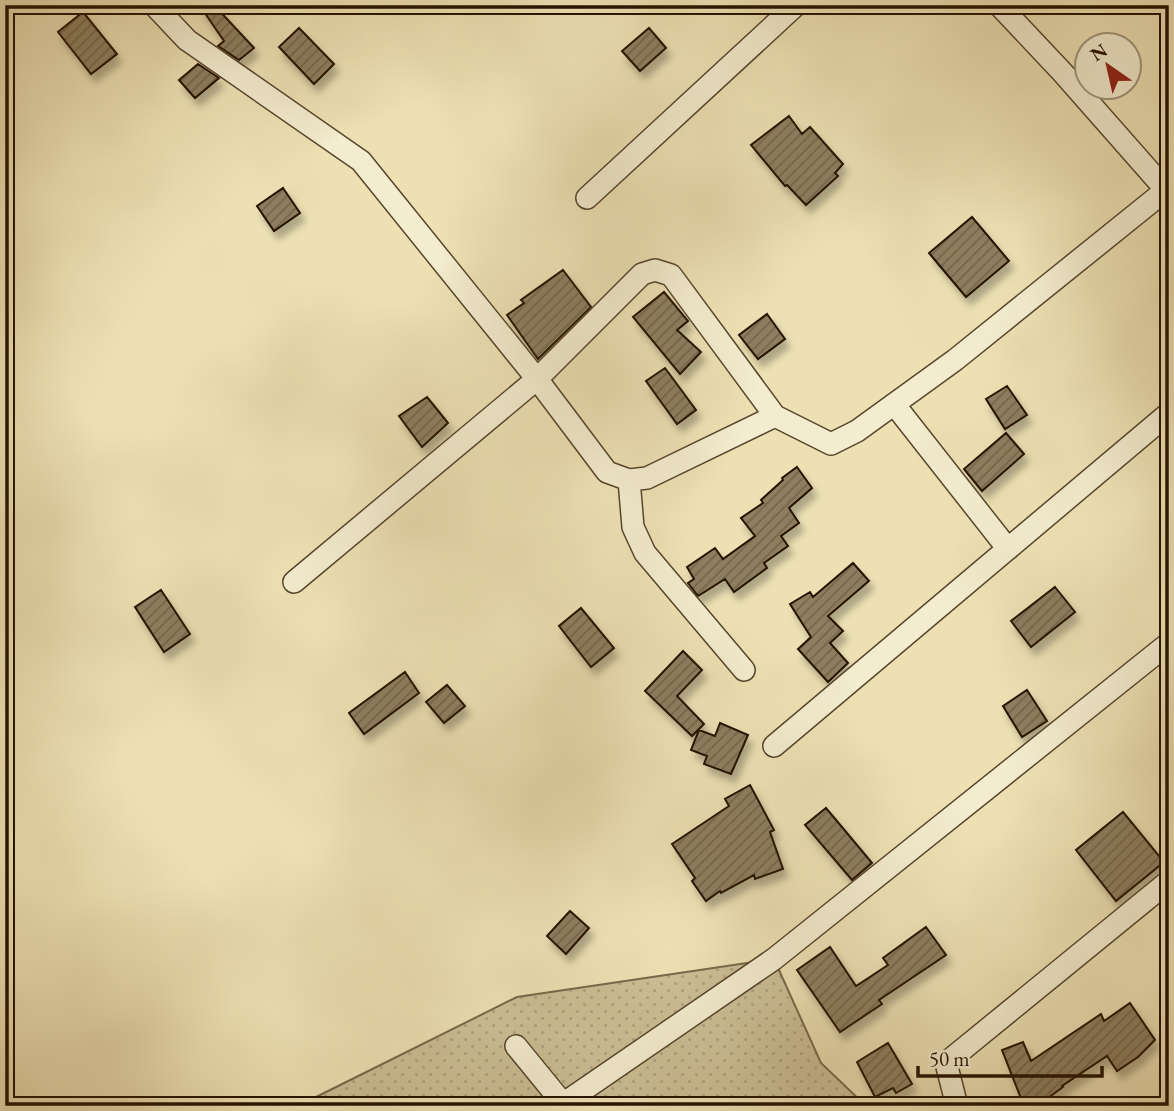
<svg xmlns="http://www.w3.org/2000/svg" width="1174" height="1111" font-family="'EB Garamond',serif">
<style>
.grass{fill:url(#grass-dots);stroke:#78684a;stroke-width:2}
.building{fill:url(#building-hatch);stroke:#251200;stroke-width:2;filter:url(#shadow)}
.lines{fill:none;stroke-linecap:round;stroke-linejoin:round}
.street-casing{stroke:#57462d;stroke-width:24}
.street{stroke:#f3ecce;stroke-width:21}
</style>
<defs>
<pattern id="grass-dots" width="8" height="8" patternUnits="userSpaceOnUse" patternTransform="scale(1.75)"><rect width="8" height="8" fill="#cbbe95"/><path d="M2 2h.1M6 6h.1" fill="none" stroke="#aea27f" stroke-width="1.8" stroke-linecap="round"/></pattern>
<pattern id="building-hatch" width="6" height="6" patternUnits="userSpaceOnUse" patternTransform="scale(1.75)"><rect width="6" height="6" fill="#8d7e5e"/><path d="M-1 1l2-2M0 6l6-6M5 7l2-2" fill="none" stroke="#73664b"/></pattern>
<filter id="shadow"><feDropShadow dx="4.5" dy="8" stdDeviation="3.5" flood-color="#0004"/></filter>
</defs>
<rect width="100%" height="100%" fill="#ede1b4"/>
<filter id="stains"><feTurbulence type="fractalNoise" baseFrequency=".00286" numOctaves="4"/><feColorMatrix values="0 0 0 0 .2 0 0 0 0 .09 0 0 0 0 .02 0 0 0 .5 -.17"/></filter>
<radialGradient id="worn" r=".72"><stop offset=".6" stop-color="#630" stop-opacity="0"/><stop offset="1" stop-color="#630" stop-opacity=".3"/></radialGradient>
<!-- grass -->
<path class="grass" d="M774 959 821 1063 866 1106H298L517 997Z"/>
<!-- building -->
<path class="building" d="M202 5H214L254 48 239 60 218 46 224 41 200 6Z
M83 12 117 54 91 74 58 32Z
M299 28 334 64 314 84 279 47Z
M649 28 666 48 640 71 622 51Z
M198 64 219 78 195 98 179 80Z
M789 116 802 134 810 127 843 164 835 173 838 176 806 205 787 185 785 186 751 145Z
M283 188 300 213 274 231 257 206Z
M972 217 1009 261 966 297 929 253Z
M563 270 591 307 538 359 507 315 524 303 521 300Z
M664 292 688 321 677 330 701 352 680 374 633 317Z
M767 314 785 339 758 359 739 335Z
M665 368 696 410 677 424 646 381Z
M1007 386 1027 415 1005 429 986 399Z
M427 397 448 423 422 447 399 416Z
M1006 433 1024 454 982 491 964 469Z
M797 467 812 488 789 508 799 523 781 536 788 546 764 563 767 568 734 592 725 579 698 596 688 583 694 579 687 567 715 548 723 559 755 536 741 518 763 503 761 500 783 480 782 478Z
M853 563 869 581 828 616 843 631 830 643 848 663 828 682 798 649 811 637 790 604 810 592 813 597Z
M1055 587 1075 612 1031 647 1011 621Z
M161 590 190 634 164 652 135 607Z
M581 608 614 648 591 667 559 626Z
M683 651 702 670 677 696 704 724 692 736 645 691Z
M405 672 419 693 364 734 349 713Z
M447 685 465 706 444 723 426 702Z
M1027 690 1047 721 1022 737 1003 706Z
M720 723 748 735 731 774 704 764 707 756 691 750 699 730 715 736Z
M750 785 774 830 770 832 783 869 755 879 754 875 721 893 720 891 706 901 692 881 695 878 672 844 729 806 725 799Z
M826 808 872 863 852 880 805 825Z
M1123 812 1164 862 1116 901 1076 850Z
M570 911 589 928 566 954 547 936Z
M926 927 946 955 879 1000 882 1004 840 1032 797 970 830 947 856 986 888 965 883 958Z
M1130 1003 1155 1040 1138 1057 1117 1071 1107 1056 1062 1086 1063 1087 1037 1106H1024L1002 1050 1023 1042 1031 1061 1101 1014 1104 1021Z
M888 1043 912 1084 896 1093 893 1088 875 1097 857 1062Z"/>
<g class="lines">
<defs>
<path id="street" d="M154 5 187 40 361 161 537 379 607 472 629 480 647 478 775 416 831 444 857 431 955 360 1166 190 1063 73 999 5
M587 198 796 5
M894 404 1008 549
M629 480 633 527 645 553 744 670
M294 582 537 379 642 274 655 270 671 275 775 416
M774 746 1169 413
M516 1046 565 1106
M560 1106 774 959 1169 643
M957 1106 946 1063 1169 881"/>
</defs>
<!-- street casing -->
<use href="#street" class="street-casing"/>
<!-- street -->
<use href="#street" class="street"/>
</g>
<!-- margin -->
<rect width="1174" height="1111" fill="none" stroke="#ede1b4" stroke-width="28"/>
<rect x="7" y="7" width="1160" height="1097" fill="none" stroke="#251200" stroke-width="3.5"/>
<rect x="14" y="14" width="1146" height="1083" fill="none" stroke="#251200" stroke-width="2"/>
<!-- north arrow -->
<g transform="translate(1108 66) rotate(326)"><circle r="33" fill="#f3ecce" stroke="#a1957c" stroke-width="2"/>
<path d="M0-5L12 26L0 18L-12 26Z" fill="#8f2418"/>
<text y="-10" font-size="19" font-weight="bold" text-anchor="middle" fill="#251200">N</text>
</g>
<!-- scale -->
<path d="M918 1066v10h184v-10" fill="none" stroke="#251200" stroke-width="3.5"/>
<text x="929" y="1066" font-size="21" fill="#251200" stroke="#f3ecce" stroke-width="5" paint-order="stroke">50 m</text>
<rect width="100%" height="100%" filter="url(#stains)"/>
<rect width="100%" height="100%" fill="url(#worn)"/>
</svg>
